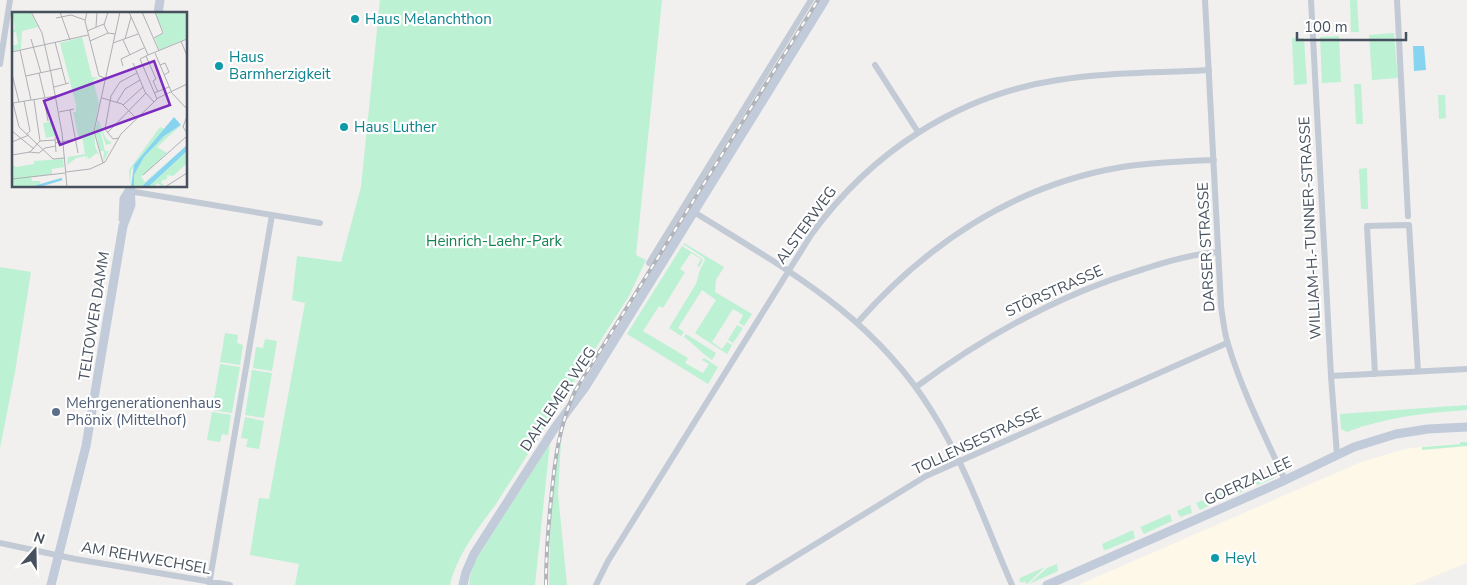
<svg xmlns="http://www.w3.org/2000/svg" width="1467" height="585" font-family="'Nunito Sans',sans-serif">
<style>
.commercial{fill:#fdf8e8}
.green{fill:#bcf1d3}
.water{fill:#87d4f0}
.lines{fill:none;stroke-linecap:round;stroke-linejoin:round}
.minor{stroke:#c2cad5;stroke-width:6}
.secondary{stroke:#c1cbd9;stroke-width:9}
.rail-casing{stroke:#b1b4ba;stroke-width:4}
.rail{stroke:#fff;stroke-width:2;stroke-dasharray:5.5;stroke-linecap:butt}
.culture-dot{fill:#0f9aa8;stroke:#fff;stroke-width:2}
.service-dot{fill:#5c6f8a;stroke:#fff;stroke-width:2}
.labels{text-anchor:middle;stroke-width:4.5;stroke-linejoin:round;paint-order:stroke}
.culture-label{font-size:15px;fill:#0d838f;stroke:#fff;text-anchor:start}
.street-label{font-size:15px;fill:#46515d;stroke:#fff}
.park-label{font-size:15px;fill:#138351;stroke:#fff}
.service-label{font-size:15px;fill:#4e5e75;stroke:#fff;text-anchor:start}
.inset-river{fill:none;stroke:#87d4f0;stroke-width:2.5}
.inset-road{fill:none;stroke:#adb0b5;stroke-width:1}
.view{fill:#7b2cbf;fill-opacity:0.15;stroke:#7b2cbf;stroke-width:2.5}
.inset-edge{fill:none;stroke:#46515d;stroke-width:2.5}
</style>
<rect width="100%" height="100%" fill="#f2efef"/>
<!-- commercial -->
<path class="commercial" d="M1467 443V563L1413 585H1078L1361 462 1405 449 1427 446Z"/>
<!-- green -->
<path class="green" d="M380 0H662L636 255 646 260 629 296 496 504C478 528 457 555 450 585H295L299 564 250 555 259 498 269 499 305 303 292 300 297 256 341 262 361 187Z
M1350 0H1357L1359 32H1351Z
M1394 33 1398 78 1372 80 1369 35Z
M1339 36 1341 82 1322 83 1320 37Z
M1292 38H1304L1307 84 1294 85Z
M1354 84H1361L1363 124H1356Z
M1438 95H1445L1446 118 1439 119Z
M1367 168 1368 209H1361L1359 169Z
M684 243 724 267 716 280 715 292 752 314 744 326 739 323 743 315 733 309 712 342 722 349 727 342 732 345 727 354 695 333 716 300 702 290 678 328 684 332 681 336 669 328 696 284 700 270 705 260 703 257 683 244Z
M682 246 701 258 703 260 699 267 697 266 701 259 691 253 680 269 685 272 663 308 659 306 643 331 688 358 685 363 703 373 709 364 702 360 704 358 718 367 708 384 627 334Z
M0 267 31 272 15 372 0 448Z
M737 325 743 328 733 343 728 340Z
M225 333 238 335 237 343 243 345 240 365 220 362Z
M686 334 716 353 712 360C701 353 694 344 684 337Z
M265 339 277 341 272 371 253 368 256 347 263 348Z
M220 364 240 367 232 413 212 410Z
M252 370 272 373 264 418 245 415Z
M1467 405V410C1425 413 1386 417 1347 432L1341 429 1340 414Z
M212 412 231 415 228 435 222 434 220 442 207 440Z
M245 417 264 421 259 449 246 447 248 439 241 438Z
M1460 442H1467V446L1422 450V447L1460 444Z
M550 443 535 585H469L472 566Z
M559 443H561L558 494 567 585H549C550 538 550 489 559 443Z
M1274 473V478L1258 485 1256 484 1253 478Z
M1251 479 1252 487 1239 493 1235 486Z
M1232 487 1234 495 1217 500 1215 495Z
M1212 496 1215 503 1200 510 1196 503Z
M1190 505 1192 513 1180 517 1177 511Z
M1170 514 1172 521 1144 534 1140 527Z
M1133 530 1135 538 1106 550H1104L1102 544Z
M1057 564 1058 571 1029 584 1047 568Z
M1045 567 1028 583 1026 584 1025 581 1022 583 1019 580 1020 578Z"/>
<!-- water -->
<path class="water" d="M1413 46H1424L1426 70 1414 71Z"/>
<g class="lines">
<!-- minor -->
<path class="minor" d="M1205 0 1221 306C1223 319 1224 332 1228 344 1242 391 1265 436 1285 480
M1311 0 1331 376 1337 455
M1397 0 1408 216
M0 64 10 0
M875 65 918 132
M129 191 320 223
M694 212C787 270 873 315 933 413 966 466 987 528 1012 585
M649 263 811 0
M858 322C929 242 1015 185 1122 167 1153 162 1183 161 1214 160
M1375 374 1367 226 1409 225 1418 371
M1331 376 1467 369
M916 387C986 335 1060 294 1144 269 1168 261 1193 254 1218 252
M0 543 75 559 230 585
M209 585 272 215
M596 585 608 561 811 235C870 153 957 95 1058 80 1107 72 1159 73 1209 70
M749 585 926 476 1227 343"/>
<!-- secondary -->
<path class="secondary" d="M158 14 160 0
M123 219 124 199 129 191
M51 585 86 446 123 226 131 205 130 186
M463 585 466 572 474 554 554 429 586 386 825 0
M1047 585 1279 483 1354 447 1396 434 1428 429 1467 427"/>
<defs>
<path id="rail" d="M546 585C546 556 548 529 551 500 555 460 558 429 575 391L818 0"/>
</defs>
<!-- rail casing -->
<use href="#rail" class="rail-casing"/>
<!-- rail -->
<use href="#rail" class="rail"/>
</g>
<!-- markers -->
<g class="culture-dot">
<circle cx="355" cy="19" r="5"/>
<circle cx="219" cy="66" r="5"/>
<circle cx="344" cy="127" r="5"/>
<circle cx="1215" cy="558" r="5"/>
</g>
<circle class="service-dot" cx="56" cy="412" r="5"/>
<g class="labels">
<!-- culture labels -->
<g class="culture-label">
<text x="365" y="24">Haus Melanchthon</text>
<text x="229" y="62">Haus<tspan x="229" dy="17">Barmherzigkeit</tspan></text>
<text x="354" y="132">Haus Luther</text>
<text x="1225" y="563">Heyl</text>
</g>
<!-- street labels -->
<g class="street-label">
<text transform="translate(806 225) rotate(-54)" y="5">ALSTERWEG</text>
<text transform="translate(1310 228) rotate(-93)" y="5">WILLIAM-H.-TUNNER-STRASSE</text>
<text transform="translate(1206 247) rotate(-93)" y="5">DARSER STRASSE</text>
<text transform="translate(1054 291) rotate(-24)" y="5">STÖRSTRASSE</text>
<text transform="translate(94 316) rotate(-81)" y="5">TELTOWER DAMM</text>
<text transform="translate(558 399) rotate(-56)" y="5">DAHLEMER WEG</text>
<text transform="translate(977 441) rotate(-25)" y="5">TOLLENSESTRASSE</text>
<text transform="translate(1248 481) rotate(-25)" y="5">GOERZALLEE</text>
<text transform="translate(146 558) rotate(10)" y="5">AM REHWECHSEL</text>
</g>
<!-- park labels -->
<g class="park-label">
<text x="494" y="246">Heinrich-Laehr-Park</text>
</g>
<!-- service labels -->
<g class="service-label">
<text x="66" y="408">Mehrgenerationenhaus<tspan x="66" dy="17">Phönix (Mittelhof)</tspan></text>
</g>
</g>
<!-- overview -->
<g transform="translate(12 12)">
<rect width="175" height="175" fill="#f2efef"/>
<path d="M0 0H18L26 15 10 19 9 37 1 39 0 34 6 32 4 20 0 21 3 16ZM143 0H175V26L147 38 143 26 152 21ZM70 25 80 65 87 66 81 68 87 91 82 116 83 134 87 143 85 141 77 147 75 144V149L74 144 64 146 55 153 56 145 73 142 70 124H66L61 100H64V93L48 31ZM86 107 94 127 100 131 94 133 87 112 93 139H97L91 150 92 139H88L83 119ZM41 109 44 124 34 126 31 111ZM154 112V118L119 158 118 175 117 158 148 115 153 117ZM169 113 145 135 155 141 129 165 133 170 175 133 129 175H122V163L132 145 152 124ZM175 139V151L161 164 155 163V167L149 169 152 175 145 171 142 175H136ZM51 147 52 155 40 157V162L19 165 20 169H28L29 175H0V152L4 155 22 152V149Z" fill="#bcf1d3"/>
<path d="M162 105 169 113 152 124 132 145 122 163V175H119L122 153ZM175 133V139L136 175H129Z" fill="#87d4f0"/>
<path class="inset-river" d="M23 175 50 167"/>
<path class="inset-road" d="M19 0 30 21 39 61 50 121 55 175M48 0 58 28M75 0 73 9 87 64 93 66M96 0 92 13 96 21M117 0 136 43M130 0 147 39M44 6 59 3 73 8M84 15 85 0M75 19 92 12M142 26 151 21 143 0M19 27 29 61M113 27 119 5M111 28 118 43M78 29 96 21 103 22M169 29 175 44M43 30 54 72M101 31 126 22M8 38 19 88M0 40 76 23M143 41 159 79M136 43 128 47 145 87M136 43 175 27M134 44 144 67M121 51 133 80 142 90M148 53 153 51 157 60 152 63M111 54 109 47 132 36M27 61 33 86M0 62 7 90M14 64 50 56M144 67 141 69 146 80M42 75 57 71M159 80 175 97M142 81 157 75M32 86 36 109M90 86 110 92 124 106M12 89 18 119 15 122M105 90 113 77 128 68M1 91 7 115 41 147 53 146M1 91 44 84M111 93 131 75M58 98 66 141M47 100 62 97M175 104 171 115 175 121M0 119 22 137M95 121 134 81M43 125 44 140M107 126 101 127 93 117 99 84 108 70 125 61M28 129 43 128M0 130 17 123M43 131 70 126M17 140 27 141 33 136 44 134M0 143 18 140 28 129 22 88M91 151 82 119 108 0M54 160 78 157 93 150 109 122 146 86 175 72M131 163 175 124M0 167 53 161M153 175 175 161"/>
<path class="view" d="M142 49 158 93 48 133 32 89Z"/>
<rect width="175" height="175" class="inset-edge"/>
</g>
<!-- north arrow -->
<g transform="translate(35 550) rotate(20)" stroke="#ffffff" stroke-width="4" paint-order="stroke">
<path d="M0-4L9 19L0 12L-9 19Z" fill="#46515d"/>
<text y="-8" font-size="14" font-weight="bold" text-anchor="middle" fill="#46515d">N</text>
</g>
<!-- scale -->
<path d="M1297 32v8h109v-8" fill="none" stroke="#46515d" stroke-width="2.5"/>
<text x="1304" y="32" font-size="15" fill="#46515d" stroke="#ffffff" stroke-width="4" paint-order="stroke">100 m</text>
</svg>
